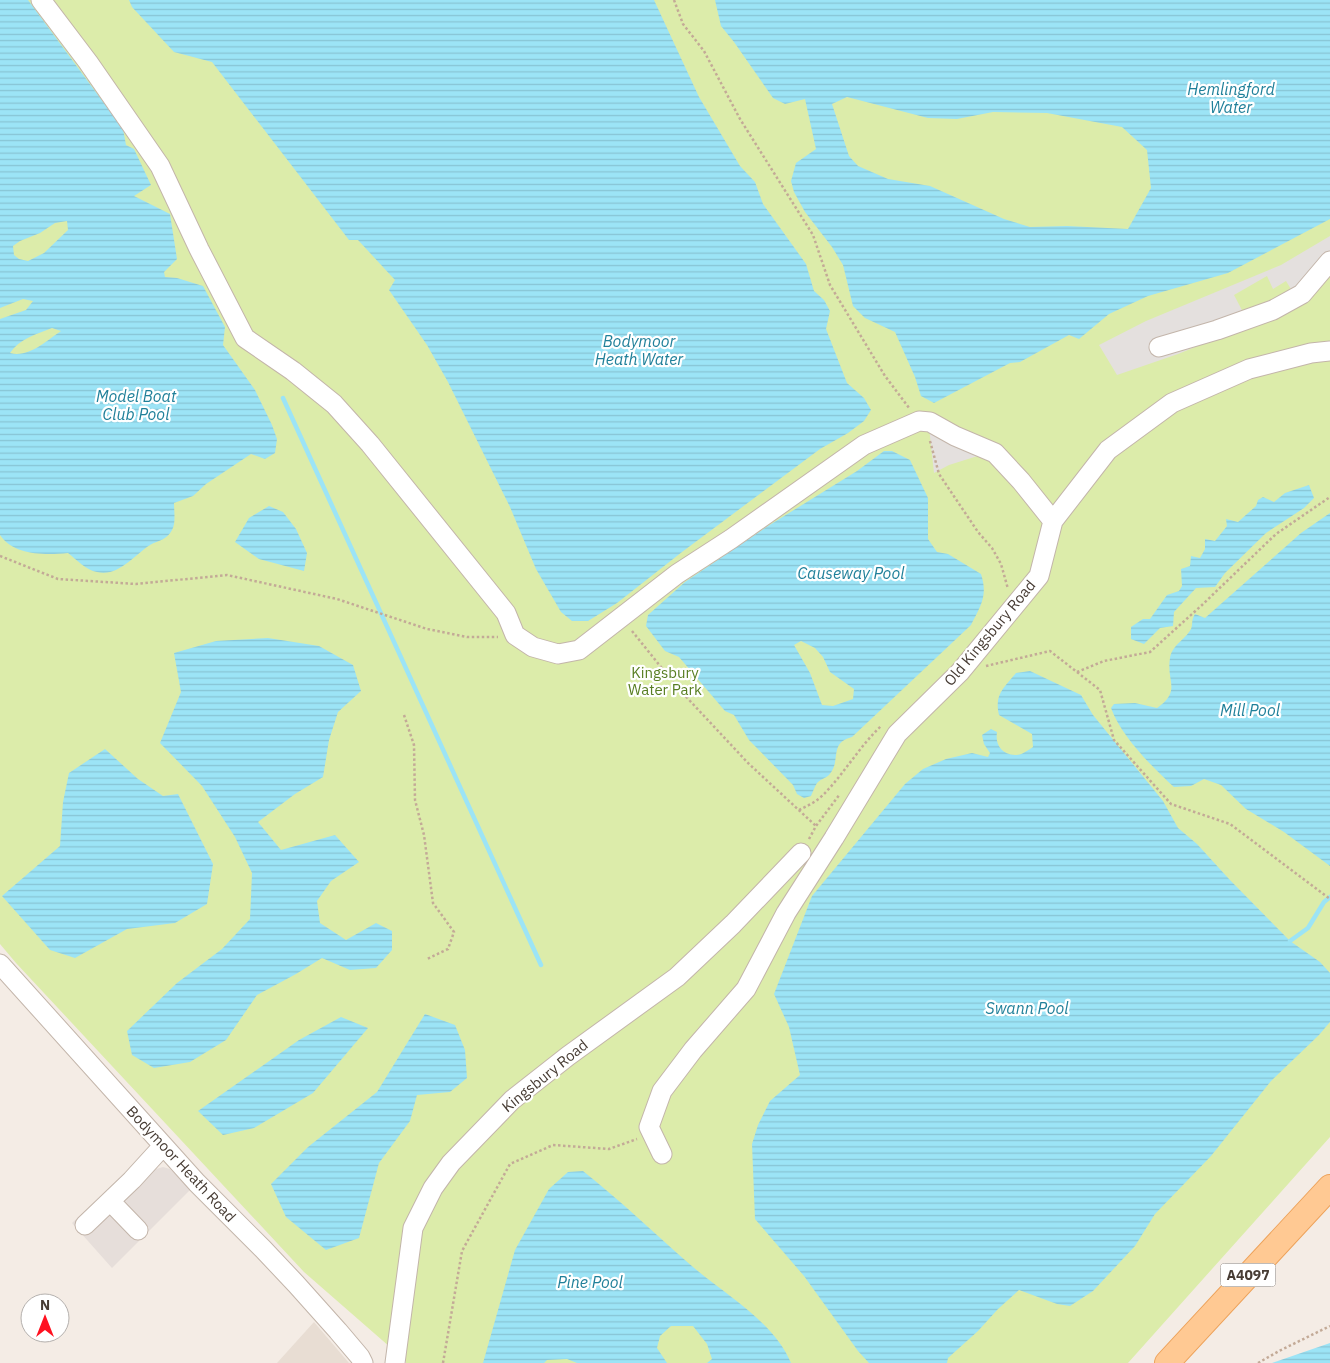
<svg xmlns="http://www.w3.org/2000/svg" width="1330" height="1363" font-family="'IBM Plex Sans',sans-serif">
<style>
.residential{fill:#e8ddd3}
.industrial{fill:#e6deda}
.green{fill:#dcecaa}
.parking{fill:#e4e0de}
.water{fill:url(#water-rules);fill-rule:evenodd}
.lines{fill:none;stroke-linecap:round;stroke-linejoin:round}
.stream{stroke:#9ce4f6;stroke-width:4.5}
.minor-casing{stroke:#c3b5aa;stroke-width:21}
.major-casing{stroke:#eda25a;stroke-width:26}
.path{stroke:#c3aa97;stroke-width:2.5;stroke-dasharray:2.5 2.5;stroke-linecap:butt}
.minor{stroke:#fff;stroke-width:19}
.major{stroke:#ffc993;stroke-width:24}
.labels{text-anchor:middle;stroke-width:4.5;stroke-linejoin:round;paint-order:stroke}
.shield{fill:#fff;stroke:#7e7671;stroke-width:1}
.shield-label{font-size:14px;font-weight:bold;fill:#473c34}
.street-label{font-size:15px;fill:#473c34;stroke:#fff}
.park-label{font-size:15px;fill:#587e22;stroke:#fff}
.water-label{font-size:16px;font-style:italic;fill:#20809a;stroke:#fff}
</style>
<defs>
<pattern id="water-rules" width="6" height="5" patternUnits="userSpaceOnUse" patternTransform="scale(1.25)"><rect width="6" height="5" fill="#9ce4f6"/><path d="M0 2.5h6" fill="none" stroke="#88c4d4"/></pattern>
</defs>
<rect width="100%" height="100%" fill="#f4ece5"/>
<!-- residential -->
<path class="residential" d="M314 1322 349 1363H277Z"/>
<!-- industrial -->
<path class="industrial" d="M163 1167 170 1169 190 1190 112 1268 72 1223 126 1173 138 1186 156 1169Z"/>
<!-- green -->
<path class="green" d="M0 0H1330V1137L1128 1363H406V1361L304 1272 16 963 0 944Z"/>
<!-- parking -->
<path class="parking" d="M1330 236V273L1294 294 1286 281 1273 289 1267 276 1234 295 1244 314 1232 332 1178 354 1117 375 1099 345 1146 321 1281 265Z
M929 427 984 454 949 465 934 473Z"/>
<!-- water -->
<path class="water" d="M0 0H28L123 129 126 145 134 149 151 185 134 196 170 214 177 259 164 272 165 277 177 278 203 286 225 327 223 345 255 390 272 425 277 439 275 453 265 459 251 454 206 484 193 496 174 503C174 511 176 523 172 530 167 540 159 540 150 545 134 555 119 577 97 572 86 570 77 560 68 553 46 555 14 556 0 535V319L26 310 33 301 23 299 0 308ZM67 221 68 230 44 253 28 261 19 259 14 255 13 246 20 241 40 233 55 223ZM52 328 61 331C46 341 29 358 10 353 19 339 37 334 52 328Z
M129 0H654L699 97 740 166 755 182 763 204 806 264 814 291 824 300 830 311 826 329 847 383 864 398 871 410 864 421 848 433 820 449 682 552 617 603 588 621H572L561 612 536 569 510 507 448 382 427 345 389 290 395 280 358 240H349L212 62 174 52 132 7Z
M715 0H1330V219L1228 273 1148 296 1109 314 1079 339 1069 335 1020 362 1010 363 934 403 921 396 915 377 895 332 865 318 853 306 843 265 832 247 805 212 794 192 791 181 796 163 816 149 805 99 785 104 773 98 734 42 721 26ZM847 97 928 118 957 119 993 112 1047 113 1122 127 1147 150 1151 188 1128 229 1067 226 1030 227 1004 219 930 186 888 179 858 166 849 156 832 104Z
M884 451H892L910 460 928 498V539L937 552 948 554 981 574C988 596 981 605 971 625L852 737C828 743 842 761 829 775 826 778 821 779 818 782 815 785 813 792 811 796L804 798 797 794 793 785 749 740 734 715 725 711 679 657 665 651 646 626 648 615 685 582 768 526 857 471ZM801 641 815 648 823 657 830 672 854 689 853 699 833 706 822 705 810 673 794 645Z
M1309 485 1314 498 1304 508 1266 533 1225 573 1215 587 1196 588 1174 612 1173 626 1160 628 1144 644 1131 639V627L1143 619H1150L1167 595 1179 591 1182 586 1181 569 1190 566 1191 556 1200 558 1205 549V539L1215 541 1227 526 1226 519 1238 522 1256 506 1258 500 1263 497 1274 502 1285 493Z
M269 506 283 512 296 529 307 553 304 571 259 559 235 542 249 518Z
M1330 513V866L1284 832 1246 809 1221 785 1204 779 1191 786 1174 787C1152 767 1121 736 1111 708L1114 704 1135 703 1157 708C1182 690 1166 682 1170 658 1172 645 1185 640 1191 629 1193 624 1191 620 1195 614L1205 618 1301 533Z
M268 638 319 646 353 665 361 691 338 712 329 740 323 777 295 794 258 822 281 850 335 835 359 862 331 881 317 901 320 923 346 940 376 923 392 931V950L376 968 350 970 322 958 296 974 257 995 226 1040 190 1062 154 1068 132 1055 127 1031 177 983 222 949 250 919 252 873 235 837 202 786 160 743 181 692 174 653 216 641Z
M1030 671 1081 695 1093 715 1163 801 1178 828 1197 844 1229 879 1290 941 1320 962 1330 973V1022L1319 1035 1271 1081 1211 1156 1155 1214 1135 1246 1093 1291 1070 1306 1057 1304 1019 1290 998 1309 978 1331 948 1358 947 1363H869L858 1351 804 1276 755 1219 752 1144 758 1125 770 1101 800 1075 789 1027 774 994 812 896 905 784 923 769 946 759 972 753 988 757 990 753 984 744 982 735 991 729 997 732C995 744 1001 754 1015 755 1021 756 1028 750 1033 747L1032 734 999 715C994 694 1004 688 1016 673Z
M105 749 138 779 163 796 178 794 213 864 207 904 175 923 127 929 75 958 50 950 2 896 60 846 63 802 69 773Z
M425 1014 455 1025 465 1050 467 1078 450 1092 417 1095 410 1121 379 1163 359 1238 326 1250 286 1217 271 1184 308 1147 377 1092Z
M341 1017 368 1028 313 1093 254 1128 223 1135 198 1111 299 1040Z
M583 1171C621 1201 656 1235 693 1267 726 1295 774 1322 791 1363H707L712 1359 707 1344 693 1326H671L660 1336 657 1348 667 1363H577L567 1359 547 1360 544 1363H483L515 1250 549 1189 568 1172Z
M1330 1343V1363H1271H1272Z"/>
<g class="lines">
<!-- stream -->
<path class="stream" d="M283 398 541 965
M1290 941 1308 928 1324 902 1330 897"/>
<defs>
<path id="minor" d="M41 0 88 62 160 166 199 249 245 338 293 371 334 404 370 444 506 613 515 635 533 647 558 654 579 650 677 574 731 539 864 445 919 421 930 422 955 436 995 453 1021 481 1053 521
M1159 347 1217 330 1273 310 1302 294 1330 261
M0 964 197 1183 263 1249 296 1284 338 1331 360 1357 363 1363
M662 1154 649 1127 662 1091 693 1050 746 989 786 913 834 838 897 734 960 672 1039 576 1053 521 1108 450 1172 403 1249 369 1311 353 1330 351
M110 1201 138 1230
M85 1225 132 1180 163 1146
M395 1363 413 1228 433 1188 451 1163 512 1100 568 1056 677 977 733 924 801 853"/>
<path id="major" d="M1167 1363 1330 1187"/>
</defs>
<!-- minor casing -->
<use href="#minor" class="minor-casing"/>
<!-- major casing -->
<use href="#major" class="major-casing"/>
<!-- path -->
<path class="path" d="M674 0 683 24 704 51 740 119 813 235 830 285 885 376 909 408
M930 441 939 474 978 532 992 548 1001 564 1008 589
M0 556 58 579 136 584 227 575 337 599 427 629 467 637H498
M632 631 677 687 748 763 816 826
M986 666 1050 651 1100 690 1114 740 1171 804 1230 824 1330 899
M1077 672 1104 661 1150 652 1202 605 1276 534 1330 497
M404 715 414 745 415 800 424 835 433 903 454 932 448 949 427 959
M799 810C807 806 816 802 823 795 844 774 859 747 881 726
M809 839 816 826 840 794
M443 1363 462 1251 510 1164 553 1145 609 1149 637 1139
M1258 1363 1279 1351 1330 1326"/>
<!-- minor -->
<use href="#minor" class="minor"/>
<!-- major -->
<use href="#major" class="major"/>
</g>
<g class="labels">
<!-- shield labels -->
<rect class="shield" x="1220.5" y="1263.5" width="55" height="23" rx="4"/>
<g class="shield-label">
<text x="1248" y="1280">A4097</text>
</g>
<!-- street labels -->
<g class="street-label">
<text transform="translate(990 633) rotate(-50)" y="5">Old Kingsbury Road</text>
<text transform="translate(545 1076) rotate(-39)" y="5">Kingsbury Road</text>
<text transform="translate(181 1164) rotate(47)" y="5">Bodymoor Heath Road</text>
</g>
<!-- park labels -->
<g class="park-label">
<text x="665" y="678">Kingsbury<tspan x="665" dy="17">Water Park</tspan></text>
</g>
<!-- water labels -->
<g class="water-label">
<text x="1231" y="95">Hemlingford<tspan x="1231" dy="18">Water</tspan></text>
<text x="639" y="347">Bodymoor<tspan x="639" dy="18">Heath Water</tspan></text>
<text x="136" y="402">Model Boat<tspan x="136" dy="18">Club Pool</tspan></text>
<text x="851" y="579">Causeway Pool</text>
<text x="1250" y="716">Mill Pool</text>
<text x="1027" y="1014">Swann Pool</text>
<text x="590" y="1288">Pine Pool</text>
</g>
</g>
<!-- north arrow -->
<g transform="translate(45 1318)"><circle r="24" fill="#ffffff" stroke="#b5b1ae"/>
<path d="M0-4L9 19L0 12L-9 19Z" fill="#ff1120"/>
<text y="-8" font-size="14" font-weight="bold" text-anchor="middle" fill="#473c34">N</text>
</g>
</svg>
